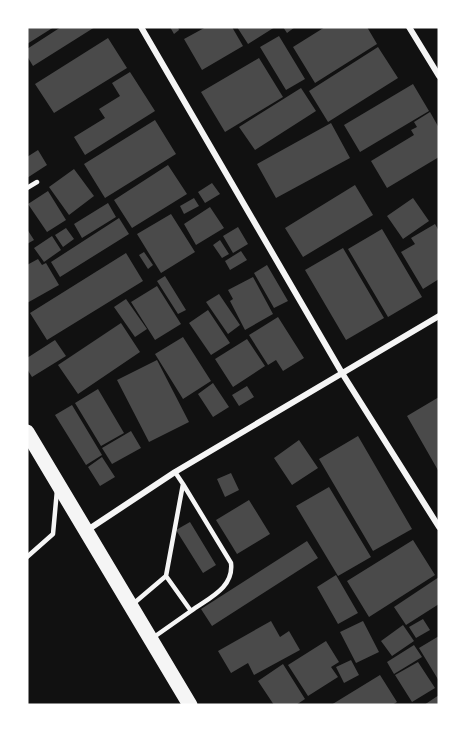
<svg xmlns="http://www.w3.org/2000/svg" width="466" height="732" font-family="'Nunito Sans',sans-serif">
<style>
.building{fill:#4a4a4a}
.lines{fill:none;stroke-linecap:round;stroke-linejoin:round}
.service{stroke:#f5f5f5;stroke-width:4.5}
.minor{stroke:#f5f5f5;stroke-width:6}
.primary{stroke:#f5f5f5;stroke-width:15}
</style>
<rect width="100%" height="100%" fill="#111"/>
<!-- building -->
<path class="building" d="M27 27H54L27 44Z
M61 27H95L33 66 27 56V49Z
M170 27H178L179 30 174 34Z
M206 27H232L243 46 202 70 184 39Z
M237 27H275L248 44Z
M283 27H295L287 33Z
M325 27H367L377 44 315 83 293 47Z
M279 36 305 79 286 90 260 47Z
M108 38 127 68 54 113 35 84Z
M378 47 398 78 328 122 309 91Z
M259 58 283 97 225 132 201 92Z
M130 72 155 111 85 155 74 137 105 118 99 109 120 96 112 83Z
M413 84 429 111 360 152 344 125Z
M301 88 316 111 255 150 239 127Z
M430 112 439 128V157L387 188 371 161 414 135 411 130 417 127 414 122Z
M155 120 176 154 105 198 84 164Z
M331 123 350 158 276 198 257 164Z
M38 150 47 165 27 178V157Z
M168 165 187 194 132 228 114 200Z
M74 169 94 196 69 215 49 187Z
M212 183 220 194 205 203 198 192Z
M355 185 373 215 303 257 285 228Z
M48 191 66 220 47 232 28 204Z
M194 198 199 206 184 214 180 206Z
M413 198 429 221 403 239 387 216Z
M108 203 116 217 82 238 74 224Z
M210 207 224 228 196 245 184 224Z
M171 214 195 252 161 273 137 234Z
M119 218 129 234 60 277 51 262Z
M435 224 439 231V279L423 289 401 252 415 244 411 238Z
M238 227 248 244 233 253 223 236Z
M66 228 74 239 63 247 55 235Z
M27 229 34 240 27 244Z
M382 229 422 297 388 317 348 249Z
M52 236 61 250 44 262 34 248Z
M220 240 229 254 222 258 213 245Z
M343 248 384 318 346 340 305 270Z
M241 251 247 260 230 270 225 261Z
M144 252 153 265 148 269 139 255Z
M126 253 143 281 47 340 30 313Z
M38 259 42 265 46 263 59 285 27 303V265Z
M267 265 288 301 274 308 254 273Z
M165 276 186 310 178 314 157 281Z
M253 277 273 314 245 330 230 301 233 299 228 290Z
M157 286 181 324 155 340 131 302Z
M219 294 240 325 228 334 206 302Z
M126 299 147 329 135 337 114 307Z
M208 310 230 343 211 355 189 323Z
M278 317 304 358 283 371 276 360 268 365 249 335Z
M121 323 140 352 78 394 58 365Z
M183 337 211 381 183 399 155 354Z
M247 339 265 366 233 387 215 359Z
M55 340 66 356 32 377 27 369V358Z
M157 360 189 422 149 442 117 380Z
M213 383 229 407 213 417 198 394Z
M247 386 254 397 239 406 232 395Z
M98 389 124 433 101 446 75 403Z
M439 397V472L407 416Z
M72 405 102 455 86 465 55 415Z
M131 431 141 448 112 464 102 448Z
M358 436 412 529 373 551 319 459Z
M299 440 318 468 292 485 274 458Z
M102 457 115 477 100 486 88 467Z
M231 473 239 490 225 497 217 479Z
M329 487 371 557 338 576 296 506Z
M249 500 270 534 237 554 216 520Z
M190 522 216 565 203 573 176 530Z
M413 540 435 575 369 617 347 581Z
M307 541 318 558 212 626 201 609Z
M336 575 358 613 338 624 317 587Z
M439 577V604L406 625 394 607Z
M423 619 430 630 416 638 409 627Z
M271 621 280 637 289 631 300 650 254 675 248 663 231 673 218 651Z
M363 621 379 652 356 663 340 632Z
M403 625 414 641 392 656 381 641Z
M439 636V681L419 648Z
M326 641 339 662 331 667 338 677 308 696 288 665Z
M414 645 422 657 394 674 387 662Z
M351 660 359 675 344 683 336 667Z
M418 662 435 688 412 702 395 675Z
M283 664 305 699 296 705H274L258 681Z
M380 675 397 702 392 705H331Z
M439 695V705H424Z"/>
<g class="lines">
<!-- service -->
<path class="service" d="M27 188 37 182
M27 557 53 534 57 490
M166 576 191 611C209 598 234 588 231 563L183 484
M133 604 166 576 183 484 175 472
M154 637 191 611"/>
<!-- minor -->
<path class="minor" d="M141 27 342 373 439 527
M409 27 439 76
M86 531 175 472 439 316"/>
<!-- primary -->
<path class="primary" d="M27 432 190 705"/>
</g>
<!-- border -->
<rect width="466" height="732" fill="none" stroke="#ffffff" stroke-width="57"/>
</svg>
